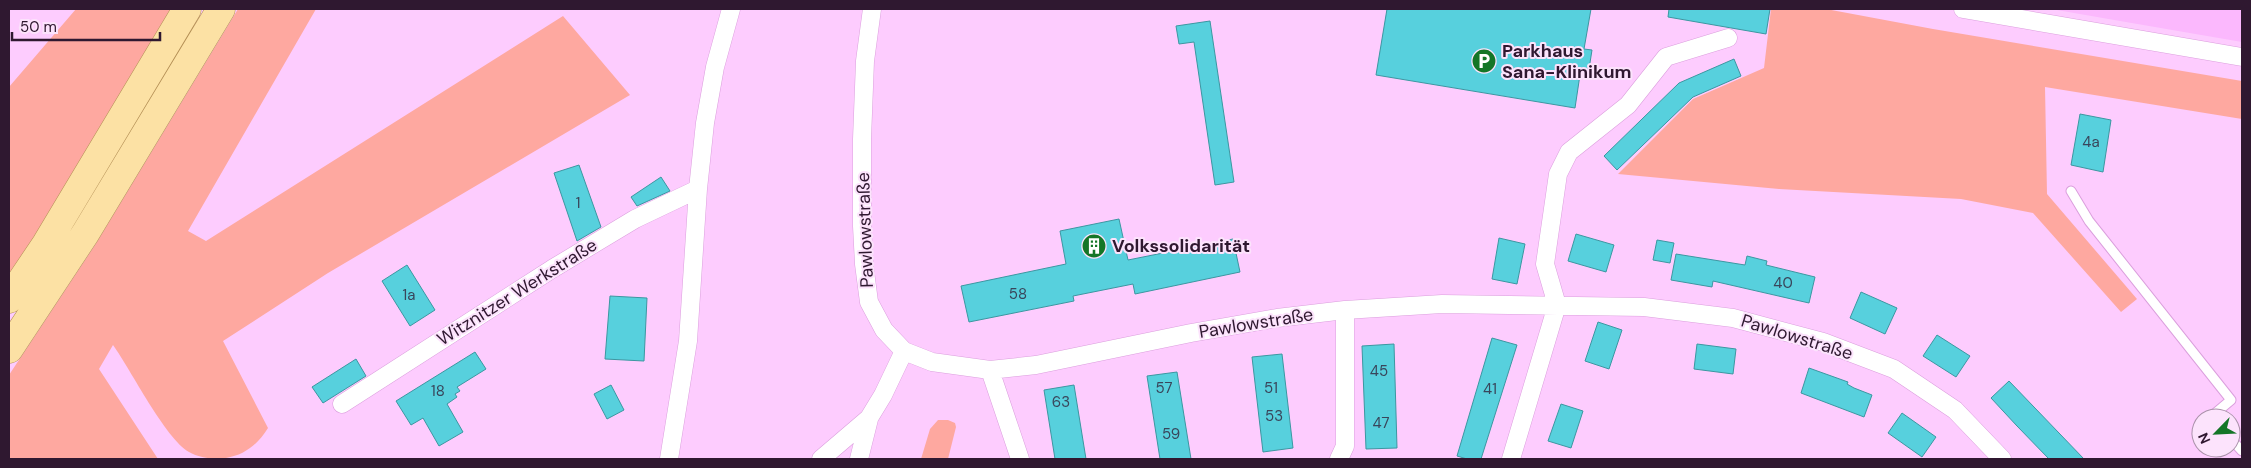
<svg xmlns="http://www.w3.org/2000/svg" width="2251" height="468" font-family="'DM Sans',sans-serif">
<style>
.built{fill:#fbb8fd}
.green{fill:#fea8a0}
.building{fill:#57d0dd;stroke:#3c97a1}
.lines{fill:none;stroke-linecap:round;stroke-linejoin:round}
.service-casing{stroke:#db9fdd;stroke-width:11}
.minor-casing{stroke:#db9fdd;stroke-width:19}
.primary-casing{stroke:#b38e54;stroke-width:29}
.service{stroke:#fff;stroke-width:9}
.minor{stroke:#fff;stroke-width:18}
.primary{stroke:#fce1a4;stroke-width:28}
.labels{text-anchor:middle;stroke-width:4;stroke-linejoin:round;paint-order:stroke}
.number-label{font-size:15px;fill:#39465b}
.poi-label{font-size:18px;font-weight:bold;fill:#2f1830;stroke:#fce3fc;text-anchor:start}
.street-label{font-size:18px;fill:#2f1830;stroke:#fce3fc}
</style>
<rect width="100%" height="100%" fill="#fdccfe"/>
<!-- built -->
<path class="built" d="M2051 9H2242V42L2120 21Z"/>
<!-- green -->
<path class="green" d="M76 9H171L26 252 9 276V87Z
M238 9H316L188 231 206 241 563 16 630 95 328 273 223 341 268 428C258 444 245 455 226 458 215 460 199 458 189 452 165 438 131 370 113 345L99 369 158 459H9V375L95 245Z
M1771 9H1826L1933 29 2242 81V119L2045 87 2047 194 2137 299 2121 312 2033 213 1961 199 1779 189 1618 174 1693 99 1764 68Z
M938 420H948L955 423 956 427 948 459H921L930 429Z"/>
<!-- building -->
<path class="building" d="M1387 9H1591L1584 49 1592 50 1589 69 1581 68 1575 108 1376 75Z
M1669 9H1770L1766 34 1668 17Z
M1210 21 1234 182 1215 185 1194 42 1179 44 1176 26Z
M1734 59 1741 76 1693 97 1617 170 1604 156 1679 83Z
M2080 114 2111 120 2103 172 2071 165Z
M579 165 601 227 577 241 554 173Z
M661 177 670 191 637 206 631 197Z
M1119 219 1128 260 1233 239 1240 272 1135 294 1133 284 1073 296 1074 301 969 322 961 286 1066 264 1060 231Z
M1576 234 1614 245 1606 272 1568 261Z
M1499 238 1525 244 1517 284 1492 279Z
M1657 240 1674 243 1670 263 1653 260Z
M1676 254 1745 265 1747 256 1767 261 1766 265 1815 277 1809 303 1713 281 1712 287 1671 280Z
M407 265 435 310 410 326 382 281Z
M1861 292 1897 308 1885 334 1850 318Z
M610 296 647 298 644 361 605 359Z
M1598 322 1622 330 1609 369 1585 361Z
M1937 335 1970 356 1956 377 1923 356Z
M1492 338 1517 345 1481 459H1467L1457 456Z
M1394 344 1397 448 1366 449 1362 346Z
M1697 344 1736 349 1733 374 1694 369Z
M475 352 486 369 457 387 460 391 455 394 457 397 447 404 463 432 439 446 423 418 411 425 396 401Z
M1282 354 1293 448 1263 452 1252 357Z
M356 359 366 376 323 403 312 387Z
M1809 368 1848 382 1847 384 1854 388 1872 395 1864 417 1801 393Z
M1177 372 1191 459H1160L1147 376Z
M2009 381 2084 459H2049L2017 426 1991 398Z
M611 385 624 410 607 419 594 394Z
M1074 385 1086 459H1055L1044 390Z
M1561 404 1583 411 1571 448 1548 441Z
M1902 413 1936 437 1922 457 1888 433Z"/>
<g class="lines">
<defs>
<path id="service" d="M2071 191 2089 221 2231 400 2212 416 2213 418
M2231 439 2242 451"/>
<path id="minor" d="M872 9 865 61 862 139V226L864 264 869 302 884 330 904 351 932 362 990 370 1036 365 1191 333 1277 318 1345 310 1442 304 1644 307 1733 318 1823 342 1894 369 1955 410 2002 459
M1963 9 2242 57
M990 370 1020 459
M342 404 552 269 635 219 698 189
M669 459 688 341 698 189 705 123 715 67 731 9
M821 459 869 418 883 395 904 351
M859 459 869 419
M1339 459 1345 446V310
M1511 459 1557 305 1545 264 1558 174 1569 152 1628 105 1666 57 1728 38"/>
<path id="primary" d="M9 299 46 244 187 9
M9 349 85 234 221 9"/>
</defs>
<!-- service casing -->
<use href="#service" class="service-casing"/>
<!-- minor casing -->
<use href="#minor" class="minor-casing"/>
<!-- primary casing -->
<use href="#primary" class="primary-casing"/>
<!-- service -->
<use href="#service" class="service"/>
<!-- minor -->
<use href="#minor" class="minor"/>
<!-- primary -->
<use href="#primary" class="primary"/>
</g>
<!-- icons -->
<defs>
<symbol id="parking-disc" viewBox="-11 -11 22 22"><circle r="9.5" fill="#147627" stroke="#fce3fc"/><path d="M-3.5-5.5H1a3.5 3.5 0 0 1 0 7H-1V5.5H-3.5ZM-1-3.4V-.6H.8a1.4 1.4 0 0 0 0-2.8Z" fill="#fff"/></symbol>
<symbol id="building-disc" viewBox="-11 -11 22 22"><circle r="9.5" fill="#147627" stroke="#fce3fc"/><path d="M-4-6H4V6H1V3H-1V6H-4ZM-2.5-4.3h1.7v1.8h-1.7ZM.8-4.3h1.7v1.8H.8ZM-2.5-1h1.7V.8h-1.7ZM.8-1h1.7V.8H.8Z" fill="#fff"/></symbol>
</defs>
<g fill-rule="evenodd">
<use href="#parking-disc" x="1470" y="47" width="28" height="28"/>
<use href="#building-disc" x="1080" y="232" width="28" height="28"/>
</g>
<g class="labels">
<!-- number labels -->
<g class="number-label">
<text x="2091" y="147">4a</text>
<text x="578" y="208">1</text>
<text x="1783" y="288">40</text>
<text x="1018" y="299">58</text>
<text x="409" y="300">1a</text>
<text x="1379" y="376">45</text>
<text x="1164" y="393">57</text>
<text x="1271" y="393">51</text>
<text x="1490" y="394">41</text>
<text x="438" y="396">18</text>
<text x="1061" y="407">63</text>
<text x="1274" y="421">53</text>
<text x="1381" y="428">47</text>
<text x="1171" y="439">59</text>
</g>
<!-- poi labels -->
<g class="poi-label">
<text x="1502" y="57">Parkhaus<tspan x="1502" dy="21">Sana-Klinikum</tspan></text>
<text x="1112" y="252">Volkssolidarität</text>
</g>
<!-- street labels -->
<g class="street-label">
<text transform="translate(865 230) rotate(-92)" y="6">Pawlowstraße</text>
<text transform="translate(517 292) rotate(-32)" y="6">Witznitzer Werkstraße</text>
<text transform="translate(1256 323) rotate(-9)" y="6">Pawlowstraße</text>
<text transform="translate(1797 337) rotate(17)" y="6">Pawlowstraße</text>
</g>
</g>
<!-- border -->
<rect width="2251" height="468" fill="none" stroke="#2f1830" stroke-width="20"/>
<!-- north arrow -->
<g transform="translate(2216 433) rotate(246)"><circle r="24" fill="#fce3fc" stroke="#aa92aa"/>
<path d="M0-4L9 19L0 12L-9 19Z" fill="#147627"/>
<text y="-8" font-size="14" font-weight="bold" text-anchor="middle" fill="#2f1830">N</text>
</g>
<!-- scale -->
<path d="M12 32v8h148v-8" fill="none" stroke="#2f1830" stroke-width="2.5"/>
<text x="20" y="32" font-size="15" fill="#2f1830" stroke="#fce3fc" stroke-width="4" paint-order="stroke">50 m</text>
</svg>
